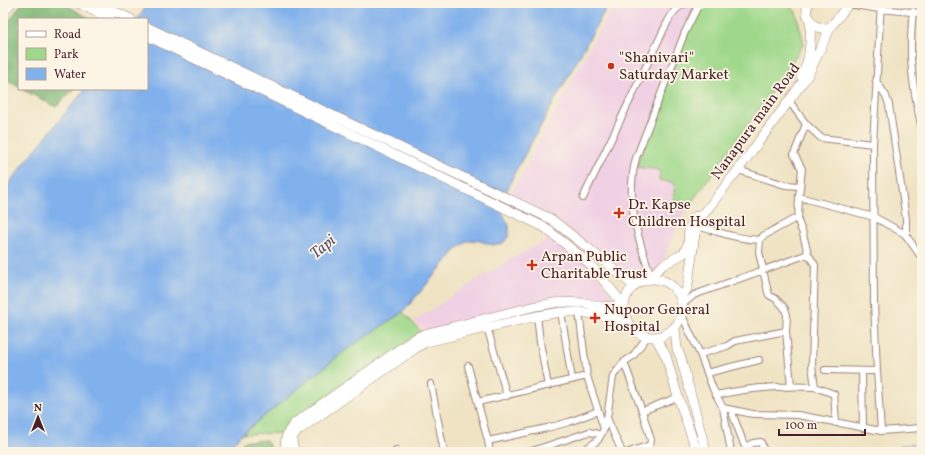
<svg xmlns="http://www.w3.org/2000/svg" width="925" height="455" font-family="Vollkorn,serif">
<style>
.built{fill:#f0d0e4}
.green{fill:#9fd88a;stroke:#747c5a}
.forest{fill:#7fb876;stroke:#646c50}
.water{fill:#81b1ec;stroke:#66688c}
.lines{fill:none;stroke-linecap:round;stroke-linejoin:round}
.street-casing{stroke:#9c8177;stroke-width:8}
.secondary-casing{stroke:#9c8177;stroke-width:10}
.street{stroke:#fff;stroke-width:6}
.secondary{stroke:#fff;stroke-width:9}
.poi-dot{fill:#c8321e;stroke:#fcf5e5;stroke-width:1.5}
.labels{text-anchor:middle;stroke-width:3.5;stroke-linejoin:round;paint-order:stroke}
.poi-label{font-size:15px;fill:#4a1f2b;stroke:#fcf5e5;text-anchor:start}
.street-label{font-size:15px;fill:#4a1f2b;stroke:#fcf5e5}
.water-label{font-size:16px;font-style:italic;fill:#5d526f;stroke:#fcf5e5}
</style>
<rect width="100%" height="100%" fill="#fcf5e5"/>
<filter id="ink" filterUnits="userSpaceOnUse"><feTurbulence type="fractalNoise" baseFrequency=".025" numOctaves="2"/><feDisplacementMap in="SourceGraphic" scale="8" xChannelSelector="R" yChannelSelector="G"/><feConvolveMatrix kernelMatrix="1 2 1 2 8 2 1 2 1" color-interpolation-filters="sRGB"/></filter>
<filter id="wash" filterUnits="userSpaceOnUse"><feTurbulence type="fractalNoise" baseFrequency=".012" numOctaves="4" result="noise"/><feDisplacementMap in="SourceGraphic" scale="16" xChannelSelector="R" yChannelSelector="G"/><feGaussianBlur stdDeviation="0.9" result="paint"/><feColorMatrix in="noise" values="0 0 0 0 0 0 0 0 0 0 0 0 0 0 0 0 0 1.4 0 .05"/><feComposite in="paint" operator="in"/></filter>
<g filter="url(#wash)">
<rect width="100%" height="100%" fill="#efe3c3"/>
<!-- built -->
<path class="built" d="M614 3H788L787 4 777 3 638 167 660 170 675 183 673 203 688 207 679 222 662 264 646 278 635 283 552 217 511 193Z
M552 237 588 265 619 303 602 304 586 301 425 331 413 322 469 285 518 255Z"/>
<!-- green -->
<path class="green" d="M777 3 787 4 796 12 804 44 781 78 688 207 673 203 675 183 659 180 660 170 637 167 639 157 670 76 697 10 703 5Z
M403 312 421 332 283 433 242 434 346 350Z"/>
<!-- forest -->
<path class="forest" d="M22 3H62L91 19H19V87L3 79V29Z
M22 89H74L56 107Z
M266 440 270 447 262 452H233L245 441Z"/>
<!-- water -->
<path class="water" d="M149 3H609L514 174 500 208 509 226V236L503 243 493 245 477 240 467 241 455 251 403 312 346 350 242 434 223 452H3V192L31 155 85 89H147V19H137Z"/>
</g>
<g filter="url(#ink)">
<g class="lines">
<defs>
<path id="street" d="M881 3 873 144 874 303 877 371 881 431
M848 4 880 9 922 13
M913 11C912 22 911 32 911 43 910 72 916 101 922 130
M876 81 886 96 889 105 906 219V236
M789 101 806 124 821 138 873 144
M806 124 794 154 802 169 799 197 798 221 803 234 808 254 815 265 812 366 815 387 834 394 836 423
M738 170 785 185 800 186
M799 197 874 217 905 234 922 258
M583 198 665 27C671 16 674 7 688 3
M697 226C719 232 737 239 760 240
M651 276C637 236 625 200 636 158L685 32 698 6 704 3
M682 305 694 295 808 254
M561 312 572 380
M579 312 587 376 604 429
M682 315 691 335 700 354 713 389 723 408 753 414 798 415 881 431 922 428
M537 316 540 342 548 386
M487 327 507 396
M700 354 727 346 735 341 786 331
M624 362 642 411 651 440 650 445 629 452
M468 366 488 441 490 452
M825 370 877 371
M862 371 863 428
M707 373 759 360
M431 384 444 452
M791 386 786 331 787 315 785 309 783 306 776 299 769 295 768 292 759 252 760 240 763 236 798 217
M716 395C749 388 781 385 815 387
M478 402 587 376
M723 408 731 452
M731 410 745 447 753 443 761 442 764 452
M642 411 678 397
M607 418 622 452
M488 441 547 428 569 422 598 411
M396 450V452
M529 452 589 432 595 433 601 435
M582 452 598 440 604 429 607 418 613 376 624 362 633 356 647 337"/>
<path id="secondary" d="M78 3 111 19
M97 3 131 19
M809 3C801 15 816 33 829 27 834 25 845 8 849 3
M3 13 11 3
M147 27 551 219 588 248 634 286
M147 36 544 227 589 263 624 305
M801 76C811 61 811 39 810 21
M624 308a29 29 0 1 1 58 0a29 29 0 1 1-58 0Z
M648 280 651 276 663 265 684 253 688 244 689 229 696 216
M681 298 687 289 688 284 695 234 699 220 738 170 808 75 831 26
M675 329 677 349 681 358 706 452
M656 338 666 356 678 397 697 452
M287 452C283 440 287 432 295 423L414 339 424 334 536 306 560 302 585 303 602 307 624 305
M295 452C292 444 290 438 296 432L416 348 426 342 537 316 561 312H579L601 315 614 318 631 327
M904 452 922 449"/>
</defs>
<!-- street casing -->
<use href="#street" class="street-casing"/>
<!-- secondary casing -->
<use href="#secondary" class="secondary-casing"/>
<!-- street -->
<use href="#street" class="street"/>
<!-- secondary -->
<use href="#secondary" class="secondary"/>
</g>
</g>
<!-- markers -->
<g class="poi-dot">
<circle cx="611" cy="66" r="4"/>
<path d="M617 207h4v4h4v4h-4v4h-4v-4h-4v-4h4z"/>
<path d="M530 259h4v4h4v4h-4v4h-4v-4h-4v-4h4z"/>
<path d="M593 312h4v4h4v4h-4v4h-4v-4h-4v-4h4z"/>
</g>
<g class="labels">
<!-- poi labels -->
<g class="poi-label">
<text x="619" y="62">"Shanivari"<tspan x="619" dy="17">Saturday Market</tspan></text>
<text x="628" y="209">Dr. Kapse<tspan x="628" dy="17">Children Hospital</tspan></text>
<text x="541" y="261">Arpan Public<tspan x="541" dy="17">Charitable Trust</tspan></text>
<text x="604" y="314">Nupoor General<tspan x="604" dy="17">Hospital</tspan></text>
</g>
<!-- street labels -->
<g class="street-label">
<text transform="translate(755 121) rotate(-54)" y="5">Nanapura main Road</text>
</g>
<!-- water labels -->
<g class="water-label">
<text transform="translate(322 246) rotate(-40)" y="6">Tapi</text>
</g>
</g>
<!-- margin -->
<rect width="925" height="455" fill="none" stroke="#fcf5e5" stroke-width="16"/>
<!-- legend -->
<rect x="18" y="18" width="130" height="72" fill="#fcf5e5" stroke="#b59f9b"/>
<rect x="26" y="31" width="20" height="6" fill="#ffffff" stroke="#b59f9b"/>
<text x="54" y="38" font-size="12" fill="#4a1f2b">Road</text>
<rect x="26" y="48" width="20" height="12" fill="#9fd88a" stroke="#b59f9b"/>
<text x="54" y="58" font-size="12" fill="#4a1f2b">Park</text>
<rect x="26" y="68" width="20" height="12" fill="#81b1ec" stroke="#b59f9b"/>
<text x="54" y="78" font-size="12" fill="#4a1f2b">Water</text>
<!-- north arrow -->
<g transform="translate(38 417)" stroke="#fcf5e5" stroke-width="3" paint-order="stroke">
<path d="M0-3L7 15L0 10L-7 15Z" fill="#4a1f2b"/>
<text y="-6" font-size="11" font-weight="bold" text-anchor="middle" fill="#4a1f2b">N</text>
</g>
<!-- scale -->
<path d="M779 429v6h86v-6" fill="none" stroke="#4a1f2b" stroke-width="2"/>
<text x="785" y="429" font-size="12" fill="#4a1f2b" stroke="#fcf5e5" stroke-width="3" paint-order="stroke">100 m</text>
</svg>
